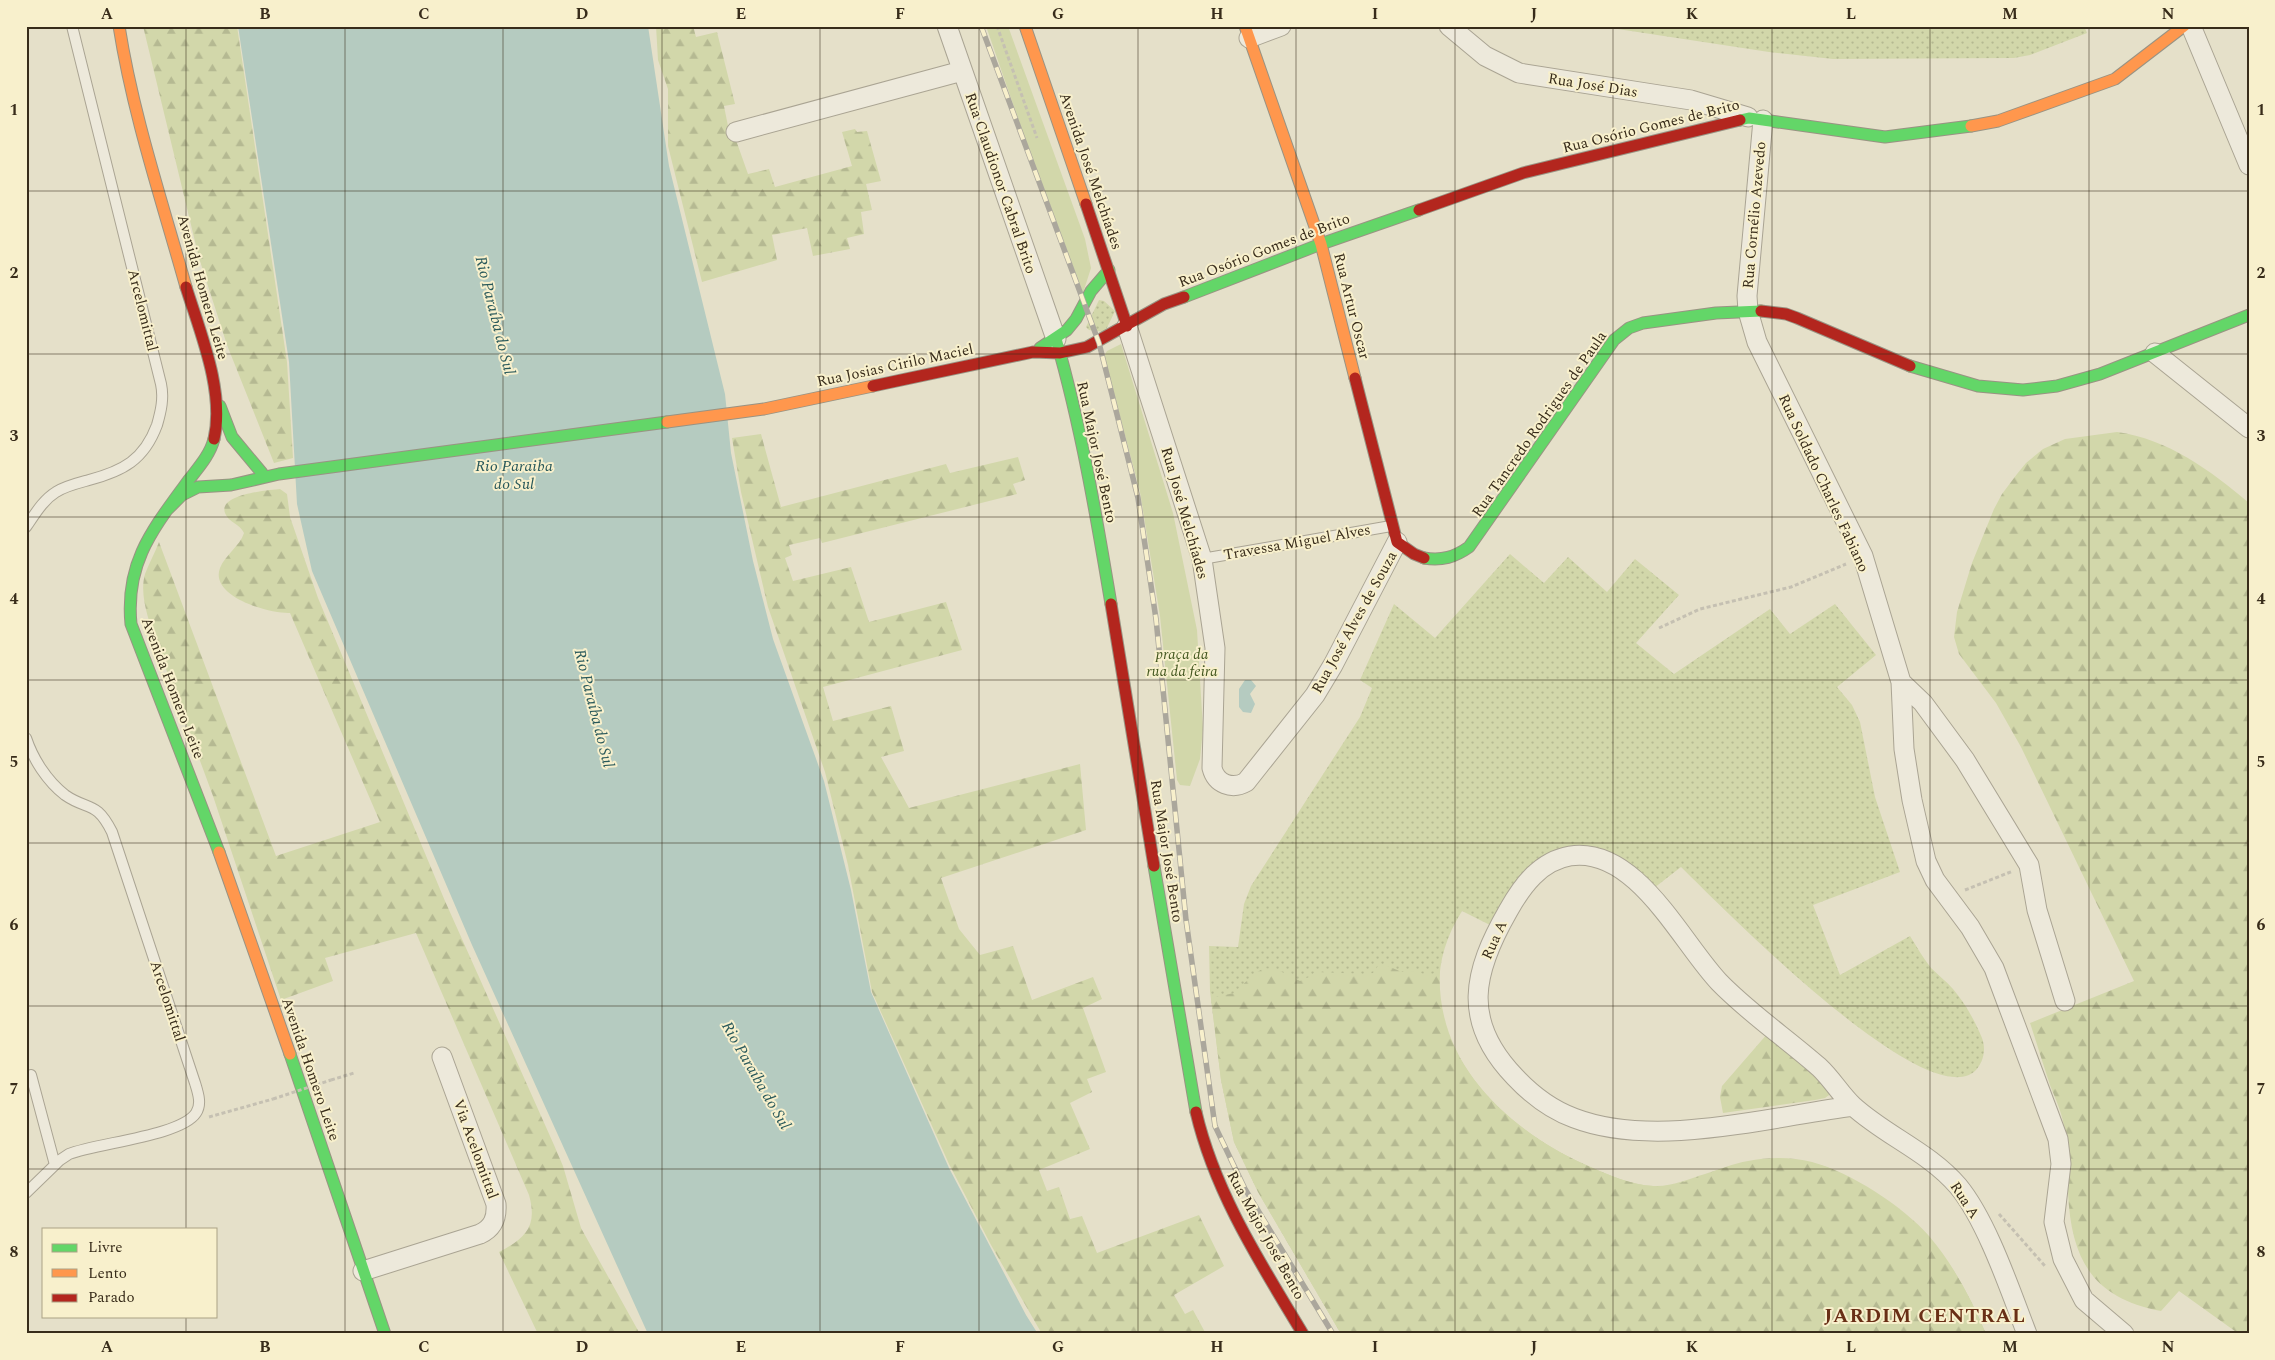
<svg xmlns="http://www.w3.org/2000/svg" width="2275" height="1360" font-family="Spectral,serif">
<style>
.grass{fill:url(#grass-dots)}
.forest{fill:url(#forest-firs)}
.park{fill:#d2d7aa}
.water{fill:#b5cbc0}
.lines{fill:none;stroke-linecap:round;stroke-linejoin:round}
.lane-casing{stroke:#aaa493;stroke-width:12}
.street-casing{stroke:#aaa493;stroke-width:21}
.fast-casing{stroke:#999383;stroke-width:13}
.slow-casing{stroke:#999383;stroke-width:13}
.jam-casing{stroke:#999383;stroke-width:13}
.path{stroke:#c5c0b2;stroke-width:3;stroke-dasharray:4 2.5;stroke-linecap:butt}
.lane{stroke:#ede9db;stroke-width:10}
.street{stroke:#ede9db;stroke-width:19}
.fast{stroke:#63d668;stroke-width:11}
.slow{stroke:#ff974d;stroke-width:11}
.jam{stroke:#b3261e;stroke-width:11}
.rail-casing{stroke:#aba79c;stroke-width:5.5}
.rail{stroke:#f8f0cc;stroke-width:4;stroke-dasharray:11;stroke-linecap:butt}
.path-bridge{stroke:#c5c0b2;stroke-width:3;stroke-dasharray:4 2.5;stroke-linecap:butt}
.grid{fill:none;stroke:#382c1a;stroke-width:1;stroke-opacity:0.55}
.labels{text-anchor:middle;stroke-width:4;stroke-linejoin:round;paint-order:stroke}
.street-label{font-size:15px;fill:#382c1a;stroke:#f8f0cc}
.park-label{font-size:15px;font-style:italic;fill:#43571f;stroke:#f8f0cc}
.water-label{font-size:16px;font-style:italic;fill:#28585a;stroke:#f8f0cc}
.district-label{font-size:20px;font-weight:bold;letter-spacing:1px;fill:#692f16;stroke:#f8f0cc}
.neatline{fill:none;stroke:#382c1a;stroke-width:2}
.grid-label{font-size:16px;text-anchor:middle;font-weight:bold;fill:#382c1a}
</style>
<defs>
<pattern id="grass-dots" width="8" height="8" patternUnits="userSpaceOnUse" patternTransform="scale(1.25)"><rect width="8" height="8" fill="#d2d7aa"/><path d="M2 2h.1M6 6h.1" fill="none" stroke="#b5b992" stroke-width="1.8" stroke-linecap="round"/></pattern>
<pattern id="forest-firs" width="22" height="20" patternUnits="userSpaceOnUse" patternTransform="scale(1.25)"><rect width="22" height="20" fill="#d2d7aa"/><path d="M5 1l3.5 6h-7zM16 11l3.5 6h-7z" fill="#b5b992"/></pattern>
</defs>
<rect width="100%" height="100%" fill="#e5e0c9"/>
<!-- grass -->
<path class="grass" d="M1598 26H2084L2087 33 2030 55 2014 58 1833 59 1769 52Z
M1099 300 1104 301 1115 311 1105 332 1089 330 1086 327Z
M1510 554 1544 583 1568 557 1607 592 1635 559 1679 595 1636 643 1674 674 1770 609 1790 634 1835 604 1876 655 1837 687 1852 705 1860 722 1875 797 1900 872 1813 905 1840 975 1910 936C1917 947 1923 958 1931 968 1938 975 1946 981 1953 989 1965 1003 1975 1021 1982 1038 1986 1049 1984 1061 1976 1070 1928 1119 1717 902 1681 867L1654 888 1561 849 1539 858 1490 925 1462 911C1395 1017 1488 1122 1584 1164 1606 1174 1630 1185 1654 1186 1671 1187 1688 1179 1705 1174 1741 1161 1782 1152 1820 1165 1832 1168 1843 1175 1853 1180 1923 1217 1956 1263 1986 1334H1341L1258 1192 1234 1142 1221 1080 1210 991 1209 946 1238 947 1244 904 1251 886 1360 717 1372 688 1360 680 1394 604 1435 638Z"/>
<!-- forest -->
<path class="forest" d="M143 26H237L287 362 293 458 274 463 227 345 199 258Z
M656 26H693L696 37 717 32 735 104 724 106 728 126H731L748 174 769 169 775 187 852 166 842 132 855 129 857 132 867 131 881 181 866 184 872 210 861 212 864 234 847 238 850 249 813 256 807 228 772 235 777 260 702 282 668 146V89L658 60Z
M2117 432C2168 439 2210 470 2249 503V1334H2239L2179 1291 2161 1311C2092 1298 2071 1259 2068 1192 2067 1172 2069 1152 2065 1132 2063 1115 2056 1100 2050 1085 2043 1064 2037 1044 2030 1023L2134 981 2021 747 1996 703 1959 654 1954 637 1957 612 1972 563 1994 509 2002 494 2017 474 2026 463 2043 449 2065 439Z
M761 434 781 507 946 464 950 473 1018 457 1025 480 1013 484 1017 494 822 543 820 538 789 545 792 555 785 558 793 581 851 567 869 622 946 602 962 650 823 687 833 721 891 706 904 751 881 757 909 808 1080 764 1086 830 941 878 959 929 980 955 1013 946 1032 1000 1093 977 1102 999 1083 1008 1106 1072 1087 1079 1092 1092 1070 1103 1090 1149 1039 1170 1047 1191 1059 1187 1070 1219 1082 1216 1097 1253 1199 1215 1224 1266 1174 1295 1185 1314 1193 1310 1206 1334H1042L991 1245 949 1164 872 992 848 865 825 772 768 607 741 492 732 438Z
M280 489 287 494 290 517 318 598 445 901 554 1145 563 1166 581 1228 640 1334H538L499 1252C525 1238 538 1227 529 1195L416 933 325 958 333 981 281 1000 213 796 155 639C149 620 139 595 145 574 149 563 155 553 159 542L276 856 380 822 290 613C270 614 209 597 220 568 225 555 240 546 244 533 240 524 228 522 225 513 218 494 269 490 280 489Z
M1385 965 1402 972 1413 971 1428 975 1435 973 1440 968C1434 1063 1508 1130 1588 1166 1609 1175 1631 1185 1653 1186 1685 1189 1717 1166 1748 1161 1768 1157 1792 1157 1812 1162 1850 1172 1903 1206 1929 1236 1953 1264 1972 1300 1986 1334H1341L1258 1192 1234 1142 1221 1080 1211 998 1234 993 1254 974 1264 968 1278 970 1300 981 1309 977 1315 972 1367 974 1373 973 1378 966Z
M1768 1033 1831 1083 1832 1093 1825 1098 1815 1100 1723 1113 1720 1097 1722 1086Z"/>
<!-- park -->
<path class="park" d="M986 26H1008L1085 239 1091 268 1083 293 1023 133Z
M1121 344 1173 513 1197 630 1203 729 1200 759 1190 786 1180 785 1177 780 1160 616 1140 492 1104 356 1107 351Z"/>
<!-- water -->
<path class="water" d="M238 26H648L669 166 725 394 731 453 753 561 773 639 824 781 851 890 871 992 949 1168 1026 1315 1038 1334H648L472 945 312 571 297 504 289 362Z
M1245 680H1251L1256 686 1250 694 1255 704 1251 713 1243 712 1239 707V689Z"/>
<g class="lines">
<defs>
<path id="lane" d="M26 527C35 514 43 500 56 492 65 486 78 483 89 480 123 471 144 460 157 425 161 411 164 398 161 384L72 26
M1202 559 1391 526
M26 738C33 759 47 781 65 795 88 811 96 800 112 832L195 1083C198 1093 202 1104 196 1113 181 1136 96 1143 69 1154L60 1160 26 1193
M31 1075 55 1165"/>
<path id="street" d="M947 26 1056 339
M1449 26 1485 56 1519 73 1691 100 1748 117
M2191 26 2249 165
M1249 38 1281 26
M1763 120 1747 296 1748 311 1757 342 1863 556 1901 682 1923 703 1965 760 2029 865 2037 910 2065 1001
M736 132 962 71
M1127 326 1202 559 1215 648 1212 768C1216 784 1232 790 1246 782L1315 695 1333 665 1397 542
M2155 353 2249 428
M1901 682 1904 749 1912 800 1926 861 1935 880 1970 927 1994 968 2058 1139 2061 1164 2054 1222 2063 1259 2084 1300 2124 1334
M1853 1106C1769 1117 1655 1149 1574 1118 1552 1110 1531 1094 1515 1077 1461 1021 1473 972 1508 911 1522 886 1540 861 1570 856 1636 846 1681 942 1719 982 1749 1013 1786 1038 1819 1067 1832 1079 1841 1095 1853 1106 1886 1136 1929 1152 1958 1186 1987 1221 2010 1290 2027 1334
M363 1271 480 1234C493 1228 497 1218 496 1204L442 1057"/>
<path id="fast" d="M1740 120 1749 118 1885 137 1971 126
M1184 297 1321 244 1419 210
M1056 339C1081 426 1096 514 1111 604
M1040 348 1067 330 1076 319 1091 291 1109 270
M1910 366 1978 386 2023 390 2057 386 2100 374 2249 315
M220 406 232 437 262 473
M214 439C210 455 198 468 188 481 153 529 125 562 131 624L219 852
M167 510 182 495 198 487 231 485 279 474 667 422
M1424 558C1442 561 1455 557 1469 547L1614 340 1629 328 1643 323 1716 313 1761 311
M1154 866 1196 1112
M290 1054 385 1334"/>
<path id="slow" d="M119 26C133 115 162 201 186 287
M1025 26 1086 204
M1245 26 1321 244 1355 378
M1971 126 1998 121 2115 79 2184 26
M667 422 764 409 873 386
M219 852 290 1054"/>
<path id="jam" d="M1086 204 1127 326
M1419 210 1523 173 1740 120
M186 287C200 332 225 392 214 439
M1761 311 1786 314 1797 318 1910 366
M1355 378 1397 542 1414 554 1424 558
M873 386 1033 352 1060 353 1087 347 1164 304 1184 297
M1111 604 1154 866
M1196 1112C1215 1193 1261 1264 1303 1334"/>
</defs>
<!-- lane casing -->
<use href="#lane" class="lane-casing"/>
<!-- street casing -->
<use href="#street" class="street-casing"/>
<!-- fast casing -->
<use href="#fast" class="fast-casing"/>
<!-- slow casing -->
<use href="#slow" class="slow-casing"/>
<!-- jam casing -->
<use href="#jam" class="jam-casing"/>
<!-- path -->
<path class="path" d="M997 26 1037 138
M1659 628 1700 609 1791 587 1846 564
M1965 890 2013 871
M331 1080 354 1073
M209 1117 273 1099
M1999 1214 2045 1266"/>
<!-- lane -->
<use href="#lane" class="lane"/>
<!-- street -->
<use href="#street" class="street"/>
<!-- fast -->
<use href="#fast" class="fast"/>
<!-- slow -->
<use href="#slow" class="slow"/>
<!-- jam -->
<use href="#jam" class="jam"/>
<defs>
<path id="rail" d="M981 26 1099 343 1138 498 1156 619 1186 920 1215 1126 1245 1189 1333 1334"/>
</defs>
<!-- rail casing -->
<use href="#rail" class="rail-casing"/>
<!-- rail -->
<use href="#rail" class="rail"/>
<!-- path-bridge -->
<path class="path-bridge" d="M273 1099 331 1080"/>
</g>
<!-- grid -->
<path class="grid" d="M186 26V1229M345 26V1334M503 26V1334M662 26V1334M820 26V1334M979 26V1334M1138 26V1334M1296 26V1334M1455 26V1334M1613 26V1334M1772 26V1334M1930 26V1334M2089 26V1334M26 191H2249M26 354H2249M26 517H2249M26 680H2249M26 843H2249M26 1006H2249M26 1169H2249M186 1316V1334"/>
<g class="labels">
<!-- street labels -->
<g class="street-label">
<text transform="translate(1593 85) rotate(9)" y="5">Rua José Dias</text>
<text transform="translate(1651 126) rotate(-14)" y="5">Rua Osório Gomes de Brito</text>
<text transform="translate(1091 171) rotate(71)" y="5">Avenida José Melchíades</text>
<text transform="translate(1001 183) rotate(71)" y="5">Rua Claudionor Cabral Brito</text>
<text transform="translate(1754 215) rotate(-85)" y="5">Rua Cornélio Azevedo</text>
<text transform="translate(1264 250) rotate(-21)" y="5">Rua Osório Gomes de Brito</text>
<text transform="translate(203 287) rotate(74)" y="5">Avenida Homero Leite</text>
<text transform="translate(1352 306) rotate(76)" y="5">Rua Artur Oscar</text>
<text transform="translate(143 310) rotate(76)" y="5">Arcelomittal</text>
<text transform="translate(895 365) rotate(-12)" y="5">Rua Josias Cirilo Maciel</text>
<text transform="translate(1539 424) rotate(-55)" y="5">Rua Tancredo Rodrigues de Paula</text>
<text transform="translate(1097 452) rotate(78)" y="5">Rua Major José Bento</text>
<text transform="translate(1824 483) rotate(65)" y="5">Rua Soldado Charles Fabiano</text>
<text transform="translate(1185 513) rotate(74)" y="5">Rua José Melchíades</text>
<text transform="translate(1297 542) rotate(-10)" y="5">Travessa Miguel Alves</text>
<text transform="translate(1354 622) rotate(-61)" y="5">Rua José Alves de Souza</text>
<text transform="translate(173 688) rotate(69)" y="5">Avenida Homero Leite</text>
<text transform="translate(1167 851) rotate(81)" y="5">Rua Major José Bento</text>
<text transform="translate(1494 940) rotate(-66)" y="5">Rua A</text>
<text transform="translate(168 1001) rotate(72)" y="5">Arcelomittal</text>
<text transform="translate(311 1069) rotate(71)" y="5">Avenida Homero Leite</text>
<text transform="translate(476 1149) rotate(70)" y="5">Via Acelomittal</text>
<text transform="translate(1965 1200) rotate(57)" y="5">Rua A</text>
<text transform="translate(1266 1235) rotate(61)" y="5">Rua Major José Bento</text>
</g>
<!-- park labels -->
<g class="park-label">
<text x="1182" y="659">praça da<tspan x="1182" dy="17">rua da feira</tspan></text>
</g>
<!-- water labels -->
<g class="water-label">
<text transform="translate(496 315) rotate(76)" y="6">Rio Paraíba do Sul</text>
<text x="514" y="471">Rio Paraiba<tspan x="514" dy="18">do Sul</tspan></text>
<text transform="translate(595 708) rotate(76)" y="6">Rio Paraíba do Sul</text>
<text transform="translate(757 1075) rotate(60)" y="6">Rio Paraíba do Sul</text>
</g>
<!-- district labels -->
<g class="district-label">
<text x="1925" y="1322">JARDIM CENTRAL</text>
</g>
</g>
<!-- border -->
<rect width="2275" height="1360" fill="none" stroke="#f8f0cc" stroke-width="55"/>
<!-- legend -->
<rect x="42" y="1228" width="175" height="90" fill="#f8f0cc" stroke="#aba285"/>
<rect x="52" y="1244" width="25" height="8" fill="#63d668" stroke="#aba285"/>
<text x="88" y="1252" font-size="15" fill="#382c1a">Livre</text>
<rect x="52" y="1269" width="25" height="8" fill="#ff974d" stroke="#aba285"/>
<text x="88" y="1278" font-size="15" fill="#382c1a">Lento</text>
<rect x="52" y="1294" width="25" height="8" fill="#b3261e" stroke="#aba285"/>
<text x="88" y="1302" font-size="15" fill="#382c1a">Parado</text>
<rect x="28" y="28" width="2220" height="1304" class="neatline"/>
<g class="grid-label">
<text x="107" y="19">A</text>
<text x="265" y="19">B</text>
<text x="424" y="19">C</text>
<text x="582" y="19">D</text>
<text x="741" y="19">E</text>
<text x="900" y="19">F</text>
<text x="1058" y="19">G</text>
<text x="1217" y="19">H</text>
<text x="1375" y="19">I</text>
<text x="1534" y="19">J</text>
<text x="1692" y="19">K</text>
<text x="1851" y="19">L</text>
<text x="2010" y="19">M</text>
<text x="2168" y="19">N</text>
<text x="14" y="115">1</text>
<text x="2261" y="115">1</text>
<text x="14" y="278">2</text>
<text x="2261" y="278">2</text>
<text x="14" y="441">3</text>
<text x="2261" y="441">3</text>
<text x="14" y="604">4</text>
<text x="2261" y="604">4</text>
<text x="14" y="767">5</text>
<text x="2261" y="767">5</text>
<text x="14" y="930">6</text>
<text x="2261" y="930">6</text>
<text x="14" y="1094">7</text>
<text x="2261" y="1094">7</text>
<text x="14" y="1257">8</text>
<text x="2261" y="1257">8</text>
<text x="107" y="1352">A</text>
<text x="265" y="1352">B</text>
<text x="424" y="1352">C</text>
<text x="582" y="1352">D</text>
<text x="741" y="1352">E</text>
<text x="900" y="1352">F</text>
<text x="1058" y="1352">G</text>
<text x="1217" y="1352">H</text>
<text x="1375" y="1352">I</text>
<text x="1534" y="1352">J</text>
<text x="1692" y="1352">K</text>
<text x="1851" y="1352">L</text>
<text x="2010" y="1352">M</text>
<text x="2168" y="1352">N</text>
</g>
</svg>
